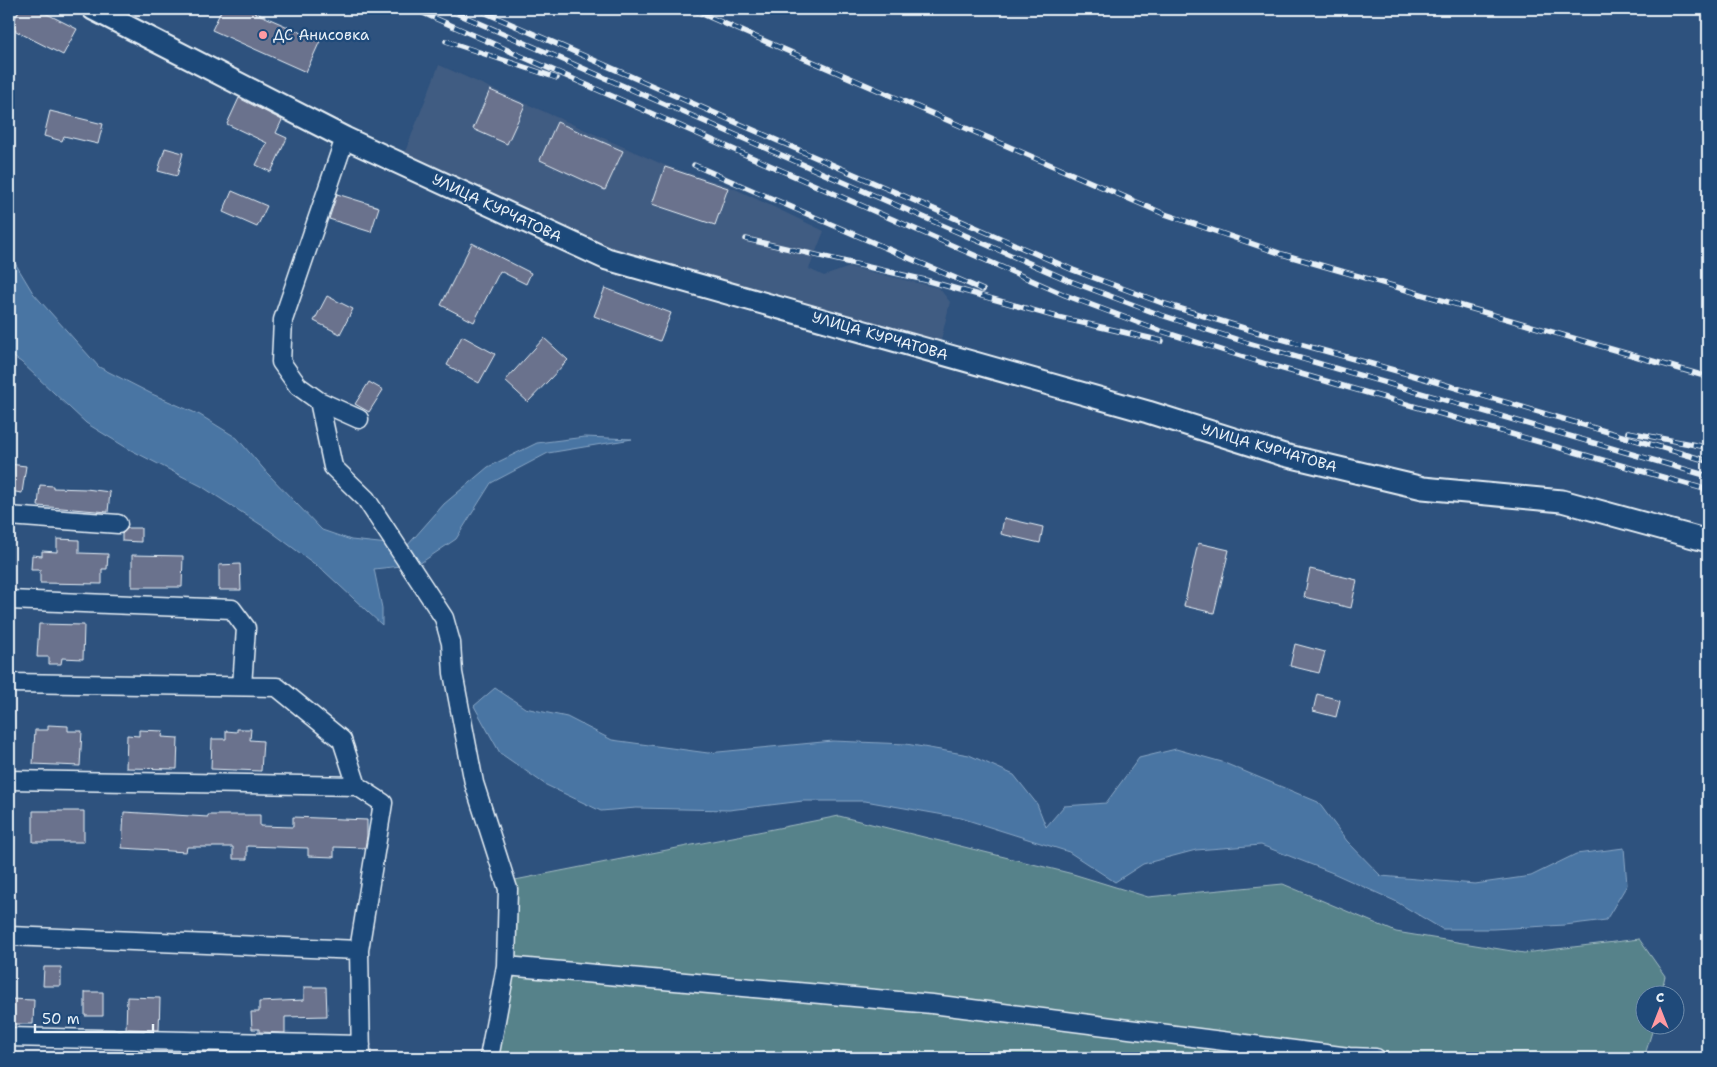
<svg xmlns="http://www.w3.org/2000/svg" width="1717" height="1067" font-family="'Shantell Sans',sans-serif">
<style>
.built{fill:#405c82}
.green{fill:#57828a;stroke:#a0bac1}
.water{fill:#4874a3;stroke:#88a6c5}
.building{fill:#6a728d;stroke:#e8f1f8}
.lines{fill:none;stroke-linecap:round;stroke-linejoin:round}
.minor-casing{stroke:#e8f1f8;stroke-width:21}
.tertiary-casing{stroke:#e8f1f8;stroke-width:25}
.minor{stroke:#1f4a7a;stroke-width:18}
.tertiary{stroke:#1f4a7a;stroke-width:21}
.rail-casing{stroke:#e8f1f8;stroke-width:5.5}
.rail{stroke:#1f4a7a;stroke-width:4;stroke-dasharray:11;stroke-linecap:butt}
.poi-dot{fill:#ff9aa2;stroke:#1f4a7a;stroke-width:2}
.labels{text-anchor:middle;stroke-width:4.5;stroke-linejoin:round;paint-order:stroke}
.poi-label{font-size:15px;fill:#e8f1f8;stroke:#1f4a7a;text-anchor:start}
.street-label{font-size:15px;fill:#e8f1f8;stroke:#1f4a7a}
</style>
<rect width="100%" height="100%" fill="#2e527e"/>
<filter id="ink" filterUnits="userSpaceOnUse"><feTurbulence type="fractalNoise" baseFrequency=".02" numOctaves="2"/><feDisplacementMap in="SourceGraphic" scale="10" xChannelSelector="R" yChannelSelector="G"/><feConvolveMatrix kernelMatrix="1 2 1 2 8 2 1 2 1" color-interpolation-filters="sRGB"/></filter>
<g filter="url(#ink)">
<!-- built -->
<path class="built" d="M439 65 664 165 729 186 824 231 809 269 824 276 850 267 939 288 950 302 940 344 610 251 403 157Z"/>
<!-- green -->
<path class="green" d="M839 816 1073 874 1148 897 1283 884 1396 932 1524 953 1639 939 1665 976 1661 994H1644V1024L1654 1025 1644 1058H500L505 882Z
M1708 896V943L1706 940 1703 897Z"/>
<!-- water -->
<path class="water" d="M9 253 33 293 99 367 152 394 200 415 237 438 268 474 322 530 351 540 407 546 444 504 488 467 537 443 585 437 632 439 548 453 491 483 456 539 419 564 374 569 382 608V625L324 571 269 530 201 486 127 448 86 423 21 362 9 354Z
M495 688 525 708 567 717 612 740 708 753 833 741 906 744 969 755 1014 775 1037 804 1046 827 1064 806 1106 803 1139 758 1176 749 1222 762 1318 802 1347 841 1381 876 1475 884 1531 876 1576 854 1624 848 1627 885 1606 920 1565 925 1493 929H1442L1395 901 1333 873 1261 845 1196 850 1143 864 1115 882 1069 852 961 818 865 801H803L729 810 636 808 601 811 546 785 500 753 474 706Z"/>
<!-- building -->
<path class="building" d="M20 9H37L77 29 63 55 10 28Z
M222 9H247L320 41 306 72 212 30Z
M490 90 525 105 507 144 473 129Z
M239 98 282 120 276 133 287 138 271 172 256 165 267 143 227 124Z
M50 111 103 124 98 144 64 136 62 141 44 136Z
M557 122 623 151 605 190 540 160Z
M165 148 183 153 177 176 158 171Z
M665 167 728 188 715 225 652 204Z
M232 191 267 206 257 227 223 212Z
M337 194 379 207 371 232 329 219Z
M472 243 531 273 526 284 500 271 474 322 441 305Z
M605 288 671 313 660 341 594 316Z
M327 296 353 309 340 334 314 321Z
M462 336 495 354 479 383 447 365Z
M544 338 568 360 528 402 505 381Z
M369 382 383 390 369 412 355 404Z
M9 464 26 466 22 493 9 491Z
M40 485 53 486V488L86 489 110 492 108 512 38 506Z
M1004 518 1043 527 1040 543 1001 534Z
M128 528H141V542L122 541V534Z
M57 539 79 540V553L108 554 107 569H102V584L40 583V570H31L32 555 42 556V551L57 552Z
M1198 543 1229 550 1214 613 1184 606Z
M132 555 183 556 182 587H132Z
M240 564 241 590H219V565Z
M1310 569 1357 580 1351 608 1304 597Z
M39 624 84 625 83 659 62 658 61 664H49V657H37Z
M1295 644 1325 652 1319 673 1290 666Z
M1317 694 1340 700 1336 717 1313 711Z
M48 725 68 726V731H82L80 766 33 764 35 730H48Z
M237 729H251L250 740 263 741 261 771 211 769 212 739H226V731L237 732Z
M139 730 163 731 162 737 178 738 177 769 126 768 127 735 139 736Z
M33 811H84V842H33Z
M124 812 208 817V815H260V826L293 827V817L367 820V836L365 848 334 847V857L308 856V848L247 846V859H233V847H187L186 852 122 848Z
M44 967H61V986H43Z
M304 987H326L327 1016 285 1017V1033L259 1032V1029H252L251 1012H259V1002L304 1000Z
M85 992H103V1016H85Z
M127 997 160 998 159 1030 126 1029Z
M9 999 34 1000 33 1024H9Z"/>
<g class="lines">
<defs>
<path id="minor" d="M345 138 283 320 281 362 298 386 319 401 359 419
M319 401 333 467 366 499 444 618 451 643 453 673 474 783 508 889 506 966 489 1058
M9 516 118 524
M9 600 232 609 246 628 242 686
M9 683 277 687 342 740 357 786
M9 780 357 786 383 803 359 950 361 1058
M9 936 359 950
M506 966 932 1004 1349 1057 1376 1058
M9 1037 361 1045"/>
<path id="tertiary" d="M93 9 345 138 607 259 1148 412 1284 455 1423 488 1562 501 1708 541"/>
</defs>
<!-- minor casing -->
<use href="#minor" class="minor-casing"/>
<!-- tertiary casing -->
<use href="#tertiary" class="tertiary-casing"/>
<!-- minor -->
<use href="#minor" class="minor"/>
<!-- tertiary -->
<use href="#tertiary" class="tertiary"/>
<defs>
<path id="rail" d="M414 9 1065 295 1158 330 1266 364 1708 490
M447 9 1070 281 1158 314 1248 343 1708 476
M477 9 1073 270 1165 304 1260 333 1408 374 1708 461
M691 9 1162 213 1282 254 1708 377
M446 41 557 78
M694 165 983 290
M746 239 925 280 1057 317 1162 341
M1628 432 1701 446"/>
</defs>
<!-- rail casing -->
<use href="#rail" class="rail-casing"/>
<!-- rail -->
<use href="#rail" class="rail"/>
</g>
</g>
<!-- markers -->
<circle class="poi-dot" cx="263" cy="35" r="5"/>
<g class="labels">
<!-- poi labels -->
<g class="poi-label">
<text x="273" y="40">ДС Анисовка</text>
</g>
<!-- street labels -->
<g class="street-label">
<text transform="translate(497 208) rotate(25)" y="5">УЛИЦА КУРЧАТОВА</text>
<text transform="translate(880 336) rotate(16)" y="5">УЛИЦА КУРЧАТОВА</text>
<text transform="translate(1269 448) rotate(16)" y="5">УЛИЦА КУРЧАТОВА</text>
</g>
</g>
<!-- margin -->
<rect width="1717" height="1067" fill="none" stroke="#1f4a7a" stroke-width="30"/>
<rect x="15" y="15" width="1687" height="1037" fill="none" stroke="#e8f1f8" stroke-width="2" filter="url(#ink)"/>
<!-- north arrow -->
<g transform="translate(1660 1010)"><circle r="24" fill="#1f4a7a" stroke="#6f8dac"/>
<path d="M0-4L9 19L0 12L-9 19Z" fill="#ff9aa2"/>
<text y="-8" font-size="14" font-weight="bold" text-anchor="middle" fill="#e8f1f8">С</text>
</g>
<!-- scale -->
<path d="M35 1024v8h118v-8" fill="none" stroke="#e8f1f8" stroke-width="2.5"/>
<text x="42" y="1024" font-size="15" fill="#e8f1f8" stroke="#1f4a7a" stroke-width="4" paint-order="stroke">50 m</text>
</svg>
